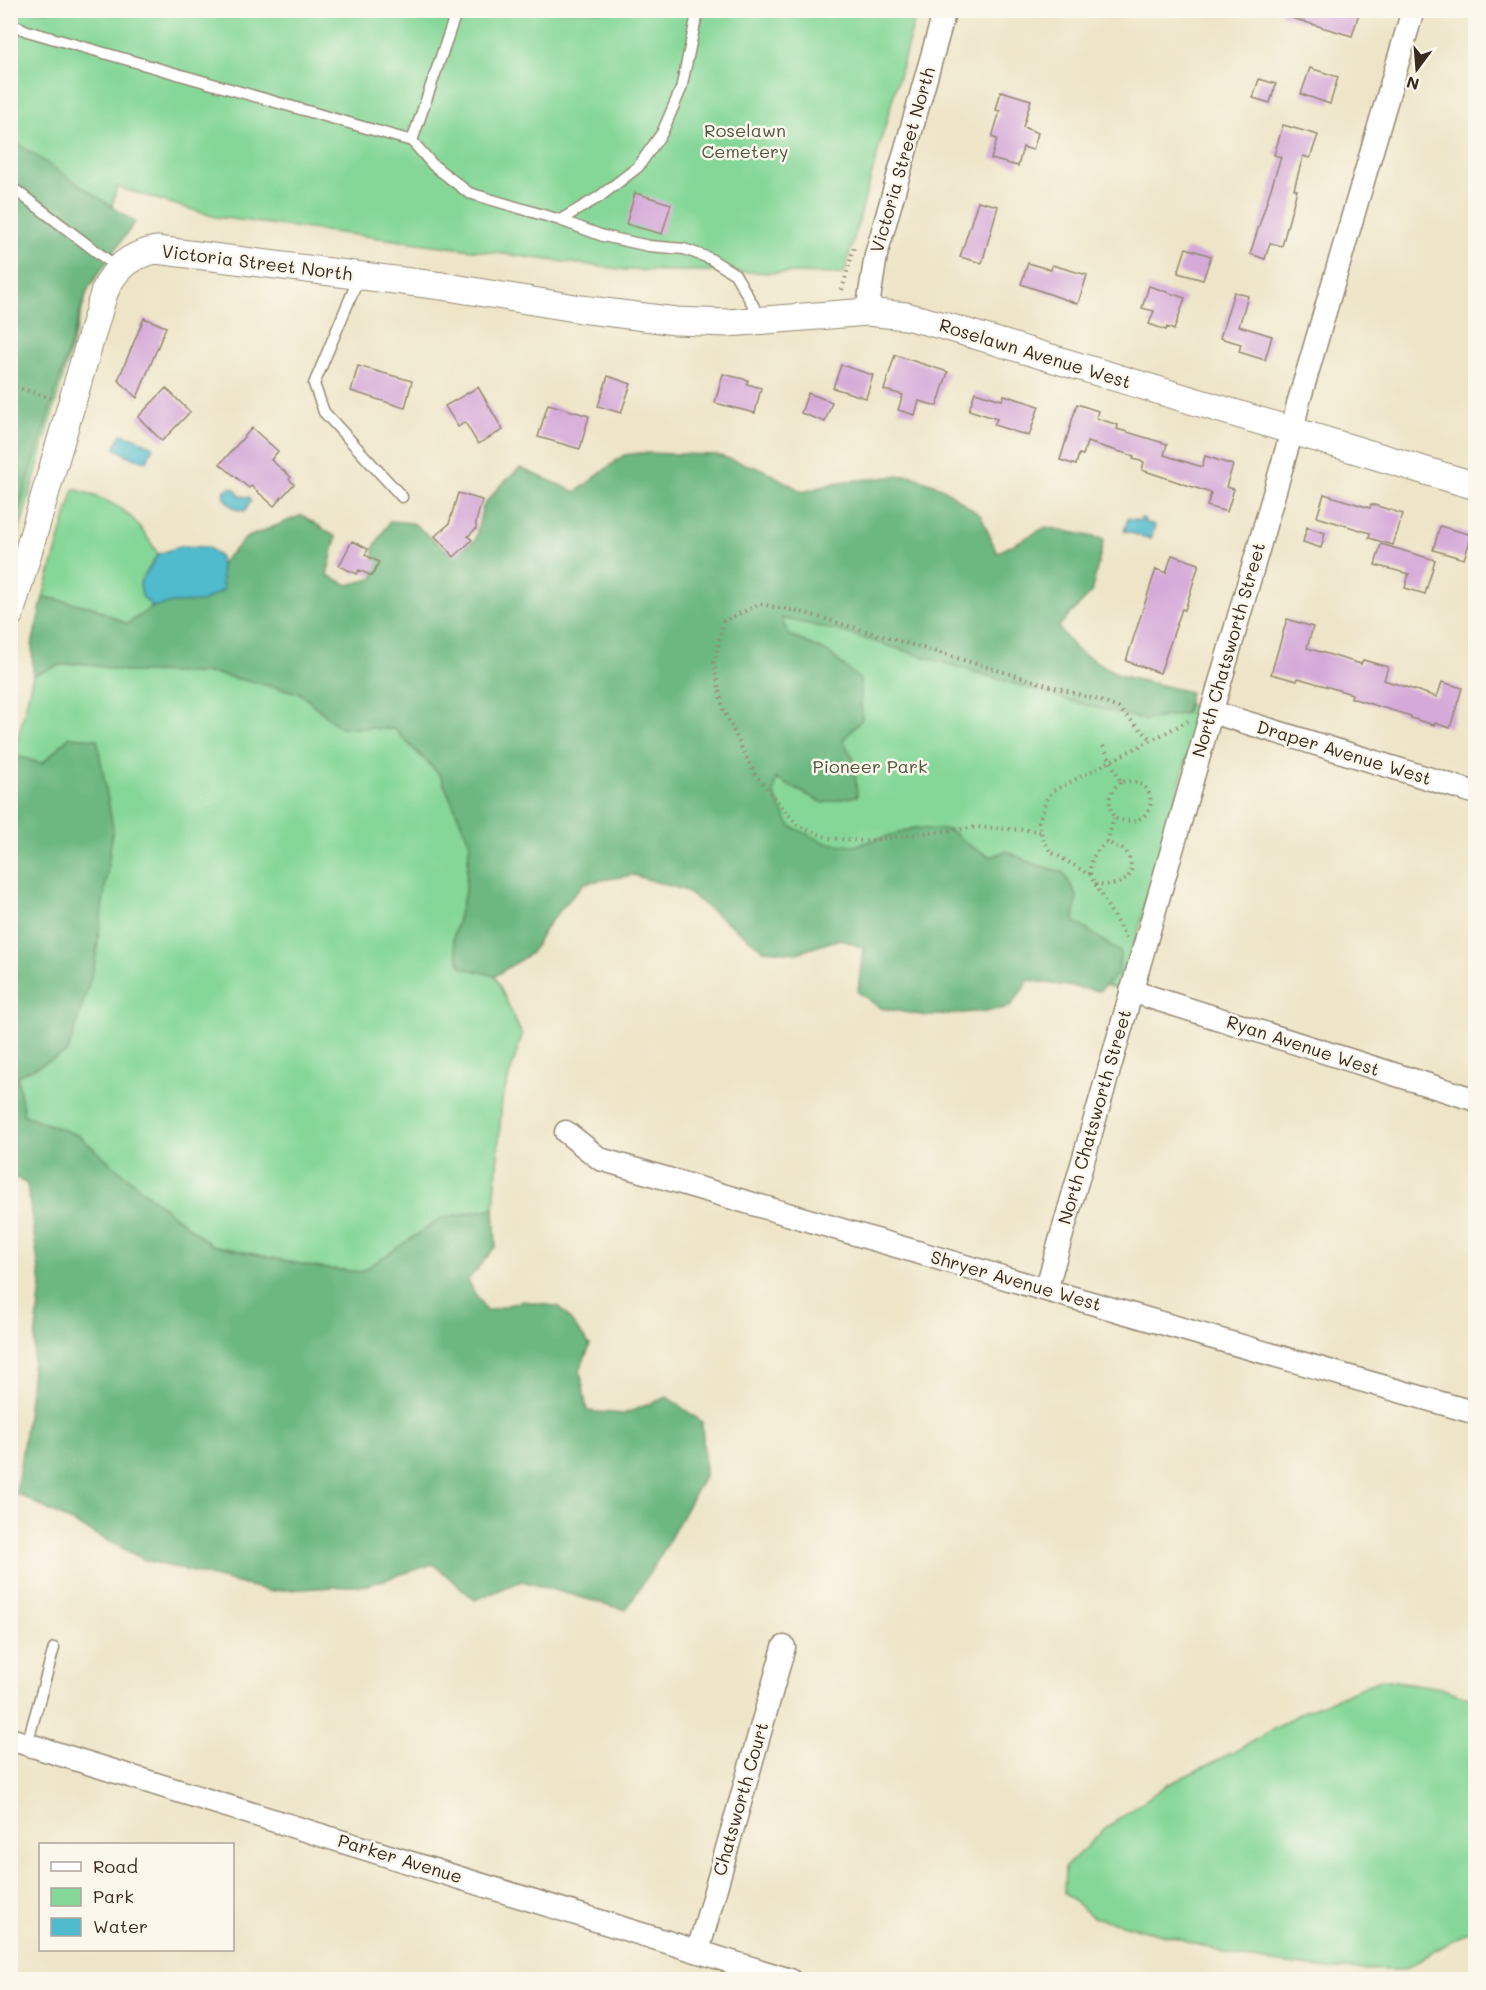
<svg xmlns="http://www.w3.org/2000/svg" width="1486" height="1990" font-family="Mali,sans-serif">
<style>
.green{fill:#85d798;stroke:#60805b;stroke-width:1.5}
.forest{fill:#6cb880;stroke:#54714f;stroke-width:1.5}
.water{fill:#50bbcd;stroke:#467276;stroke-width:1.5}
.building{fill:#d5aad9}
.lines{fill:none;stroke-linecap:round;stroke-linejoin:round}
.service-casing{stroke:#948873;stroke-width:13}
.minor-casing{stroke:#948873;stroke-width:25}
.tertiary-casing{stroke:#948873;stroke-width:29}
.path{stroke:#948873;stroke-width:4;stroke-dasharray:1.5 4.5;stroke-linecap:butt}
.service{stroke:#fff;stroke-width:10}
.minor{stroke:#fff;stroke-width:22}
.tertiary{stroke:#fff;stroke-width:27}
.labels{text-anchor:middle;stroke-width:5;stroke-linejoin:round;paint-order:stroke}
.park-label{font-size:18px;fill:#4e553c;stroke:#fbf7ec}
.street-label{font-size:18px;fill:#3b2a1e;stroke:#fbf7ec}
</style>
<rect width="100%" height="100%" fill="#fbf7ec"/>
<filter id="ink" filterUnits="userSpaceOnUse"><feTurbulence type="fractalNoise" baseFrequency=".0167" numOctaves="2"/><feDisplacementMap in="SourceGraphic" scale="12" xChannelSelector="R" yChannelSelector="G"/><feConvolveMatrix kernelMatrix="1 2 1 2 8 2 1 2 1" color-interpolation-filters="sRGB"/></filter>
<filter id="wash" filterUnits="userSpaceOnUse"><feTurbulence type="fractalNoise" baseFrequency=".008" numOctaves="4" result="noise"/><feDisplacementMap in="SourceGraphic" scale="24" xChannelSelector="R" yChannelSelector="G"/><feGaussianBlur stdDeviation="1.35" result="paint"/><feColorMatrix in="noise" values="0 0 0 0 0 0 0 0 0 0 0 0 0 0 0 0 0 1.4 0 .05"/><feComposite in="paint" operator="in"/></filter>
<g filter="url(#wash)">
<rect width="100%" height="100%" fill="#eee5c8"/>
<!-- green -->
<path class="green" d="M11 11H917L844 274 627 270 216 217 117 187 11 559Z
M74 489C122 504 132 512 158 554L140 583 142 596 153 607 127 624 93 607 43 597Z
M619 544 1201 708 1122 990 540 827Z
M80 663 130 672 213 673 300 693 339 727 394 729 440 775 470 843 465 892 453 939 461 966 495 976 522 1035 502 1099 494 1208 442 1218 361 1272 319 1268 211 1245 147 1194 79 1136 24 1115 17 1076 69 737 42 764 14 755 33 675 60 665Z
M1382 1679 1441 1688 1475 1700 1476 1924 1467 1932 1404 1970 1326 1969 1237 1957 1174 1937 1093 1917 1064 1893 1065 1867 1105 1829 1165 1786 1234 1752 1303 1712Z"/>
<!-- forest -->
<path class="forest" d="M11 139 135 222 87 290 11 536Z
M640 453 717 455 764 470 803 492 839 482 910 475 941 487 981 516 997 553 1046 527 1104 539 1091 593 1058 627 1076 650 1119 675 1190 692 1186 713 1145 720 1071 701 839 631 781 618 789 635 829 653 860 680 862 719 843 740 854 760 857 796 823 803 776 779 774 794 790 826 826 843 855 846 914 828 950 830 970 846 991 857 1006 851 1034 864 1063 872 1077 895 1074 921 1120 952 1119 973 1099 991 1029 980 1010 1007 987 1011 927 1016 880 1008 858 992 863 948 840 939 797 953 764 950 684 890 633 875 584 883 549 923 531 953 495 976 461 967 453 939 465 892 470 842 440 775 394 729 339 727 300 693 213 673 130 672 80 663 60 665 33 675 32 645 43 597 93 607 127 624 153 607 222 590 221 563 246 538 302 515 336 537 327 575 348 585 374 578V547L390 521 413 523 451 554 475 541 483 506 498 488 520 468 576 492 624 455Z
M69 737 97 739 113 828 95 963 68 1052 17 1076 24 1115 79 1136 147 1194 211 1245 319 1268 361 1272 442 1218 494 1208 496 1246 467 1281 486 1311 523 1301 560 1307 590 1345 580 1370 587 1411 624 1414 667 1397 702 1422 705 1474 662 1553 626 1610 522 1581 475 1600 433 1564 368 1585 269 1591 145 1560 16 1493 26 1425 41 1285 27 1184 11 1175V762L14 755 42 764Z"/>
<!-- water -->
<path class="water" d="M121 434 135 438 153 447 147 461 132 458 115 448Z
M231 487 235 489 240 496 249 497 251 501 245 511C234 510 222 502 225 490Z
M1128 518 1140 521 1141 518 1145 519 1144 522 1155 525 1151 539 1124 531Z
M181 546 208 547 220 557 223 590 202 602 173 603 153 607 142 596 140 583 158 554Z"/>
<g id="blocks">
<!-- building -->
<path class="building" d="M1282 10H1360L1352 36 1281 15Z
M1310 68 1338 77 1330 104 1301 94Z
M1259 79 1276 84 1270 103 1253 98Z
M1001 91 1031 100 1023 127 1038 133 1033 150 1023 147 1018 166 991 159 997 139 992 137 1000 111 996 110Z
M1283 125 1318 135 1310 158 1303 156 1294 189 1297 190 1282 246 1270 243 1265 259 1250 254 1281 157 1274 155Z
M635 193 671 204 662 234 626 224Z
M978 201 998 206 982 263 960 257Z
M1186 248 1211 256 1203 280 1178 273Z
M1028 263 1051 270 1052 265 1087 275 1078 304 1021 284Z
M1149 286 1185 298 1174 330 1167 327 1166 330 1149 324 1154 311 1142 308Z
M1234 292 1248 296 1239 326 1272 336 1265 360 1239 352 1241 344 1220 338Z
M144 318 166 327 137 398 118 380Z
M895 355 948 372 937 406 919 401 915 415 898 410 903 395 884 390Z
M841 365 873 375 866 398 833 388Z
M358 366 412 381 405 408 351 391Z
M723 374 748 380 747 384 761 388 755 413 715 403Z
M608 376 631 384 621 413 598 406Z
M478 387 503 430 478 444 465 422 458 427 445 406Z
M166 388 190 412 162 441 138 417Z
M975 392 1002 400 1004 395 1039 406 1029 436 994 425 997 419 969 410Z
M808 393 832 402 825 422 801 413Z
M548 404 589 416 580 449 538 437Z
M1077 404 1098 411 1096 418 1118 425 1117 429 1167 444 1164 455 1202 467 1205 456 1233 465 1226 487 1234 489 1227 512 1207 506 1211 493 1142 470 1144 462 1133 459 1134 456 1087 442 1083 455 1079 454 1076 465 1060 460Z
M252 428 278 451 271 460 291 477 289 479 294 484 274 506 251 486 249 488 220 464Z
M458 493 482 500 476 522V529L468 536 472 540 454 557 435 536 449 524Z
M1324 494 1370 508 1371 504 1403 514 1393 545 1369 538 1370 533 1317 517Z
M1440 526 1472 535 1464 559 1433 550Z
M1307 527 1325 533 1321 548 1303 542Z
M352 541 368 549 365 555 379 562 372 576 359 570 357 574 339 566Z
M1381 544 1435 560 1425 594 1405 588 1409 574 1375 565Z
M1172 555 1199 564 1185 610 1182 609 1160 673 1126 661 1156 569 1166 573Z
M1287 619 1313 627 1307 648 1361 664 1363 660 1388 667 1384 680 1437 697 1442 682 1462 688 1450 728 1435 723 1434 725 1411 718V716L1351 698 1352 694 1298 678 1297 681 1271 674Z"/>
</g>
</g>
<g filter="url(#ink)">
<use href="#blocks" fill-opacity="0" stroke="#948873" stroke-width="1.5"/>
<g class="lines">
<defs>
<path id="service" d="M10 23 27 31 412 141 433 165 469 193 560 220 603 236 649 246 684 249 709 258 735 274 761 319
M412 141 457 10
M10 186 118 268
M560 220 599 197 638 167 662 133 681 89 698 10
M360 275 314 384 324 412 402 497
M27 1744 54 1648"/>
<path id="minor" d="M867 312 876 255 945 10
M1212 712 1476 793
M1131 991 1476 1100
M566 1132 600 1159 1046 1290 1476 1413
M1046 1290 1292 431 1298 404 1413 10
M10 1739 790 1980
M698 1951 784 1647"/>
<path id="tertiary" d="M10 614 104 293C114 268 130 255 156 250L442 286 581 309 676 321 728 323 867 312 906 316 948 327 1476 486"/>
</defs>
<!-- service casing -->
<use href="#service" class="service-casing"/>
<!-- minor casing -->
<use href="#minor" class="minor-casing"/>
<!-- tertiary casing -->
<use href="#tertiary" class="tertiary-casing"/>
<!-- path -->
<path class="path" d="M842 290 854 247
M10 385 51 398
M1103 746 1121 782C1162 773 1161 835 1114 818 1107 803 1108 792 1121 782
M1040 831 978 827 863 841 829 838 798 826 754 773 723 709 714 663 724 621 760 604 805 613 1098 700 1118 708 1151 739
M1107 842 1114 818
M1090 874C1090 858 1095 852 1107 842L1126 851C1141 880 1120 887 1095 884
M1126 938 1090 875 1050 851 1042 837 1039 822 1046 800 1053 791 1188 721"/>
<!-- service -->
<use href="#service" class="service"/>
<!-- minor -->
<use href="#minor" class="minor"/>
<!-- tertiary -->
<use href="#tertiary" class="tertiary"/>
</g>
</g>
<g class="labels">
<!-- park labels -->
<g class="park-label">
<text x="745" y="137">Roselawn<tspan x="745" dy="21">Cemetery</tspan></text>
<text x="870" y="773">Pioneer Park</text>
</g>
<!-- street labels -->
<g class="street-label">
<text transform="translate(903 160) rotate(-74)" y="6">Victoria Street North</text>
<text transform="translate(257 263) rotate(7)" y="6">Victoria Street North</text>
<text transform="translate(1035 354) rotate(17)" y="6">Roselawn Avenue West</text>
<text transform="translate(1229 650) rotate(-74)" y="6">North Chatsworth Street</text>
<text transform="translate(1344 753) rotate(17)" y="6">Draper Avenue West</text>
<text transform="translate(1303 1046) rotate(18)" y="6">Ryan Avenue West</text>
<text transform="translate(1095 1117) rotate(-74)" y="6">North Chatsworth Street</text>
<text transform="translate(1016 1281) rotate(16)" y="6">Shryer Avenue West</text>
<text transform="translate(741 1799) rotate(-74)" y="6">Chatsworth Court</text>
<text transform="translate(400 1859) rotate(17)" y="6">Parker Avenue</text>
</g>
</g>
<!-- margin -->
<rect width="1486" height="1990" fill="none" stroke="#fbf7ec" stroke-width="36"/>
<!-- legend -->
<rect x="39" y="1843" width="195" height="108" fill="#fbf7ec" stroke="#aea59a" stroke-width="1.5"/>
<rect x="51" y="1862" width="30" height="9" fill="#ffffff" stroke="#aea59a" stroke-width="1.5"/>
<text x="93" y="1873" font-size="18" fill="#3b2a1e">Road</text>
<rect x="51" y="1888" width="30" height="18" fill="#85d798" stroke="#aea59a" stroke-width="1.5"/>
<text x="93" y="1903" font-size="18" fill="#3b2a1e">Park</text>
<rect x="51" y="1918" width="30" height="18" fill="#50bbcd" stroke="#aea59a" stroke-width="1.5"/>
<text x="93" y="1933" font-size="18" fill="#3b2a1e">Water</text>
<!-- north arrow -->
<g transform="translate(1417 69) rotate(196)" stroke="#fbf7ec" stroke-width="4.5" paint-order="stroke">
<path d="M0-4.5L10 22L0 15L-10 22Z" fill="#3b2a1e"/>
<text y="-9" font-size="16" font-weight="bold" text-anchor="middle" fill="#3b2a1e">N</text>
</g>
</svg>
